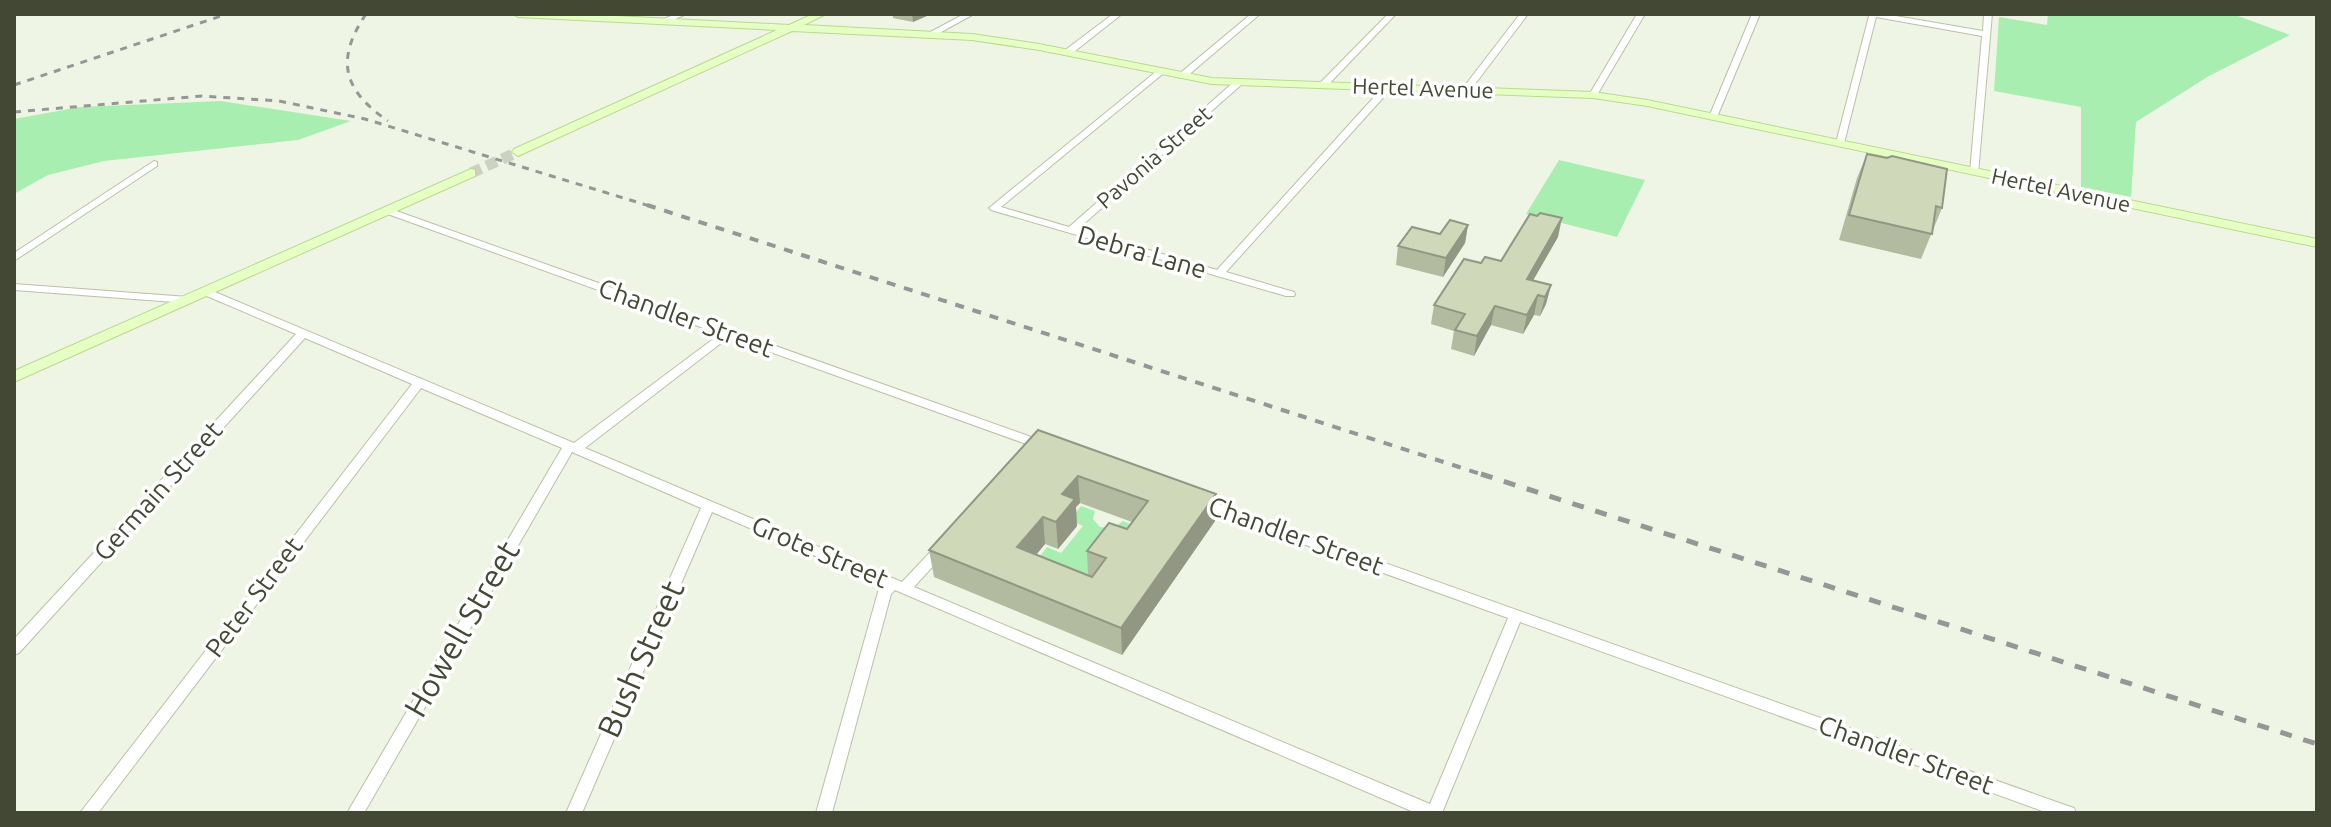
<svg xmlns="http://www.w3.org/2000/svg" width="2331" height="827" font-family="Ubuntu,sans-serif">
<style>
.green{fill:#a9eeb1}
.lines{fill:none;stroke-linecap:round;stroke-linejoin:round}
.secondary-tunnel{stroke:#ccd2c2;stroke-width:11;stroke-dasharray:11 6;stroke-linecap:butt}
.street-casing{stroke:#b8c1a7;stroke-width:2}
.secondary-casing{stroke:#bbd98f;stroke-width:2}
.street{fill:#fff;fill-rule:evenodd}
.secondary{fill:#e6ffc5;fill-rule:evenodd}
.rail-far2{stroke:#969696;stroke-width:3;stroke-dasharray:7 7;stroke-linecap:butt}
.rail-far1{stroke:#969696;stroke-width:4;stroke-dasharray:9 9;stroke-linecap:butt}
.rail{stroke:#969696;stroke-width:5;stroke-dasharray:12 12;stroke-linecap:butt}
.wall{fill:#b2ba9f;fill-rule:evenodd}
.shaded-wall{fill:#919782}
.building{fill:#cfd8b9;stroke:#919782;stroke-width:2;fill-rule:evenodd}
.labels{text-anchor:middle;stroke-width:7;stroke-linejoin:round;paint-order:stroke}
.far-street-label{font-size:22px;fill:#424834;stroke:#fff}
.street-label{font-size:26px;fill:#424834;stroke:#fff}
.near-street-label{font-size:32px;fill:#424834;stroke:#fff}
</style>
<rect width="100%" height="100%" fill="#eff5e5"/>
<!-- green -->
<path class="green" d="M2048 14H2239L2238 16 2290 35 2209 76 2136 122 2131 197 2081 187V107L1994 91 1999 17 2047 25Z
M221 101 351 121 298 140 104 161 48 175 14 194V119L80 107Z
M1559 160 1645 180 1617 237 1526 214Z
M1081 506 1095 511 1093 519 1100 527 1113 528 1123 521 1142 529 1109 548 1085 579 1028 571 1047 547 1061 553 1083 526 1070 520Z"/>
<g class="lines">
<!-- secondary-tunnel -->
<path class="secondary-tunnel" d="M471 173 518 152"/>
<defs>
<path id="street" d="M675 14H686L667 23 660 21Z
M964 14H974L932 37 925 35Z
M1113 14H1122L1070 55H1064V51Z
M1251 14H1260L1185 78H1179V74Z
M1388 14H1396L1326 87H1320V83Z
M1520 14H1528L1469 92H1463V88Z
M1637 14H1645L1597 95 1590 97 1589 95Z
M1752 14H1760L1717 117 1710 119 1709 117Z
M1867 14H1884L1983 31 1984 14H1992L1978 174 1975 175 1970 172 1982 36 1876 17 1844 143 1840 146 1837 145 1836 143 1869 16Z
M1158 70 1165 72 1001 207 1069 227 1235 81H1241V85L1078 229 1217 270 1385 85H1391V89L1226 272 1294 292 1295 294 1294 296H1286L991 210 989 208Z
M154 161 157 162V166L14 261V253Z
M388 208 1048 443 1050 446 1048 449H1040L729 337 585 448 902 582 936 546H946L948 549 946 552 914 587 1430 804 1508 618 1195 505 1194 502 1195 499H1205L2068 806 2074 808 2076 813H2048L1520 622 1442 813H1416L895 590 891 594 832 813H816L878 592 883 585 712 512 582 813H566L701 508 572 452 364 813H347L562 448 421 388 98 813H80L412 384 305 338 19 653 14 655V639L296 334 202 294 201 292 202 290H210L574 443 720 334 385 213V209Z
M14 284 188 297 193 300 188 303 14 290Z"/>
<path id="secondary" d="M513 14H578L789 25 813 14H826L804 25 972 34 1039 44 1212 78 1593 92 1647 100 2317 239V247L1647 106 1593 98 1212 84 1039 50 972 40 792 31 518 156 512 152 514 149 777 30 518 17Z
M471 169 475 170V176L14 382V371Z"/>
</defs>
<!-- street casing -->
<use href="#street" class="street-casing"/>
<!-- secondary casing -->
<use href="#secondary" class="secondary-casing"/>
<!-- street -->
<use href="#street" class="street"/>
<!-- secondary -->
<use href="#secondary" class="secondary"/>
<!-- rail-far2 -->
<path class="rail-far2" d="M366 14C335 60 343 90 388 121
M14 85 227 14
M14 112 202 96 279 101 365 119 653 207"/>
<!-- rail-far1 -->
<path class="rail-far1" d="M647 205 1487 476"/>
<!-- rail -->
<path class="rail" d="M1481 474 2317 744"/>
</g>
<!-- wall -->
<path class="wall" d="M893 14H929V15L913 22 893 18Z
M1867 154 1942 208 1921 259 1839 240 1857 178Z
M1468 225 1465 243 1443 277 1396 265 1398 246Z
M1558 237 1533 280 1551 285 1546 304 1540 316 1534 315 1523 334 1491 325 1474 356 1451 349 1454 331 1431 324 1434 305 1481 263 1501 261Z
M1038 430 1215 521 1122 655 934 577 929 550ZM1080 503 1132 522 1127 529 1087 551 1088 575 1036 555 1045 544 1058 549 1077 526 1076 507Z"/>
<!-- shaded-wall -->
<path class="shaded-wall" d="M912 14H929V15L913 22Z
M1562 218 1558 237 1523 298 1527 279Z
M1468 225 1465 243 1443 277 1446 258Z
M1551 285 1546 304 1540 316 1545 297Z
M1538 295 1534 315 1523 334 1527 315Z
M1495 306 1491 325 1474 356 1477 336Z
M1078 476 1080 503 1076 507 1077 526 1058 549 1056 522 1062 494Z
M1216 494 1215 521 1122 655 1121 628Z
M1043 517 1045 544 1020 574 1017 547Z"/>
<!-- building -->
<path class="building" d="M1867 154 1887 158 1892 156 1947 169 1942 208 1936 206 1932 234 1849 215Z
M1540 213 1562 218 1527 279 1551 285 1545 297 1538 295 1527 315 1495 306 1477 336 1455 330 1465 314 1434 305 1464 259 1481 263 1485 257 1501 261 1530 214 1537 216Z
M1450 220 1468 225 1446 258 1398 246 1412 227 1440 234Z
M1038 430 1216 494 1121 628 929 550ZM1078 476 1148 501 1127 529 1109 523 1087 551 1106 558 1092 577 1017 547 1043 517 1056 522 1075 499 1062 494Z"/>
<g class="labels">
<!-- far-street labels -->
<g class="far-street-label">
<text transform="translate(1423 88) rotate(2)" y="8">Hertel Avenue</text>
<text transform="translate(1154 157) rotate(-41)" y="8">Pavonia Street</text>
<text transform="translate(2061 190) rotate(12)" y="8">Hertel Avenue</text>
</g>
<!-- street labels -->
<g class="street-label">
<text transform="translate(1142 252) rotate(16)" y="9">Debra Lane</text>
<text transform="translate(686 318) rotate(20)" y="9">Chandler Street</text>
<text transform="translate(158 491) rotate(-48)" y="9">Germain Street</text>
<text transform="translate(1296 536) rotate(20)" y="9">Chandler Street</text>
<text transform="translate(820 552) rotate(23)" y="9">Grote Street</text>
<text transform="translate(254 597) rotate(-53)" y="9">Peter Street</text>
<text transform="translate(1906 755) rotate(20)" y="9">Chandler Street</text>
</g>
<!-- near-street labels -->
<g class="near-street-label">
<text transform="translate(462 629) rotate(-60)" y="11">Howell Street</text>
<text transform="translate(641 659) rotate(-66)" y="11">Bush Street</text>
</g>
</g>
<!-- border -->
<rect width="2331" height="827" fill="none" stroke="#424834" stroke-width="32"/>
</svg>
